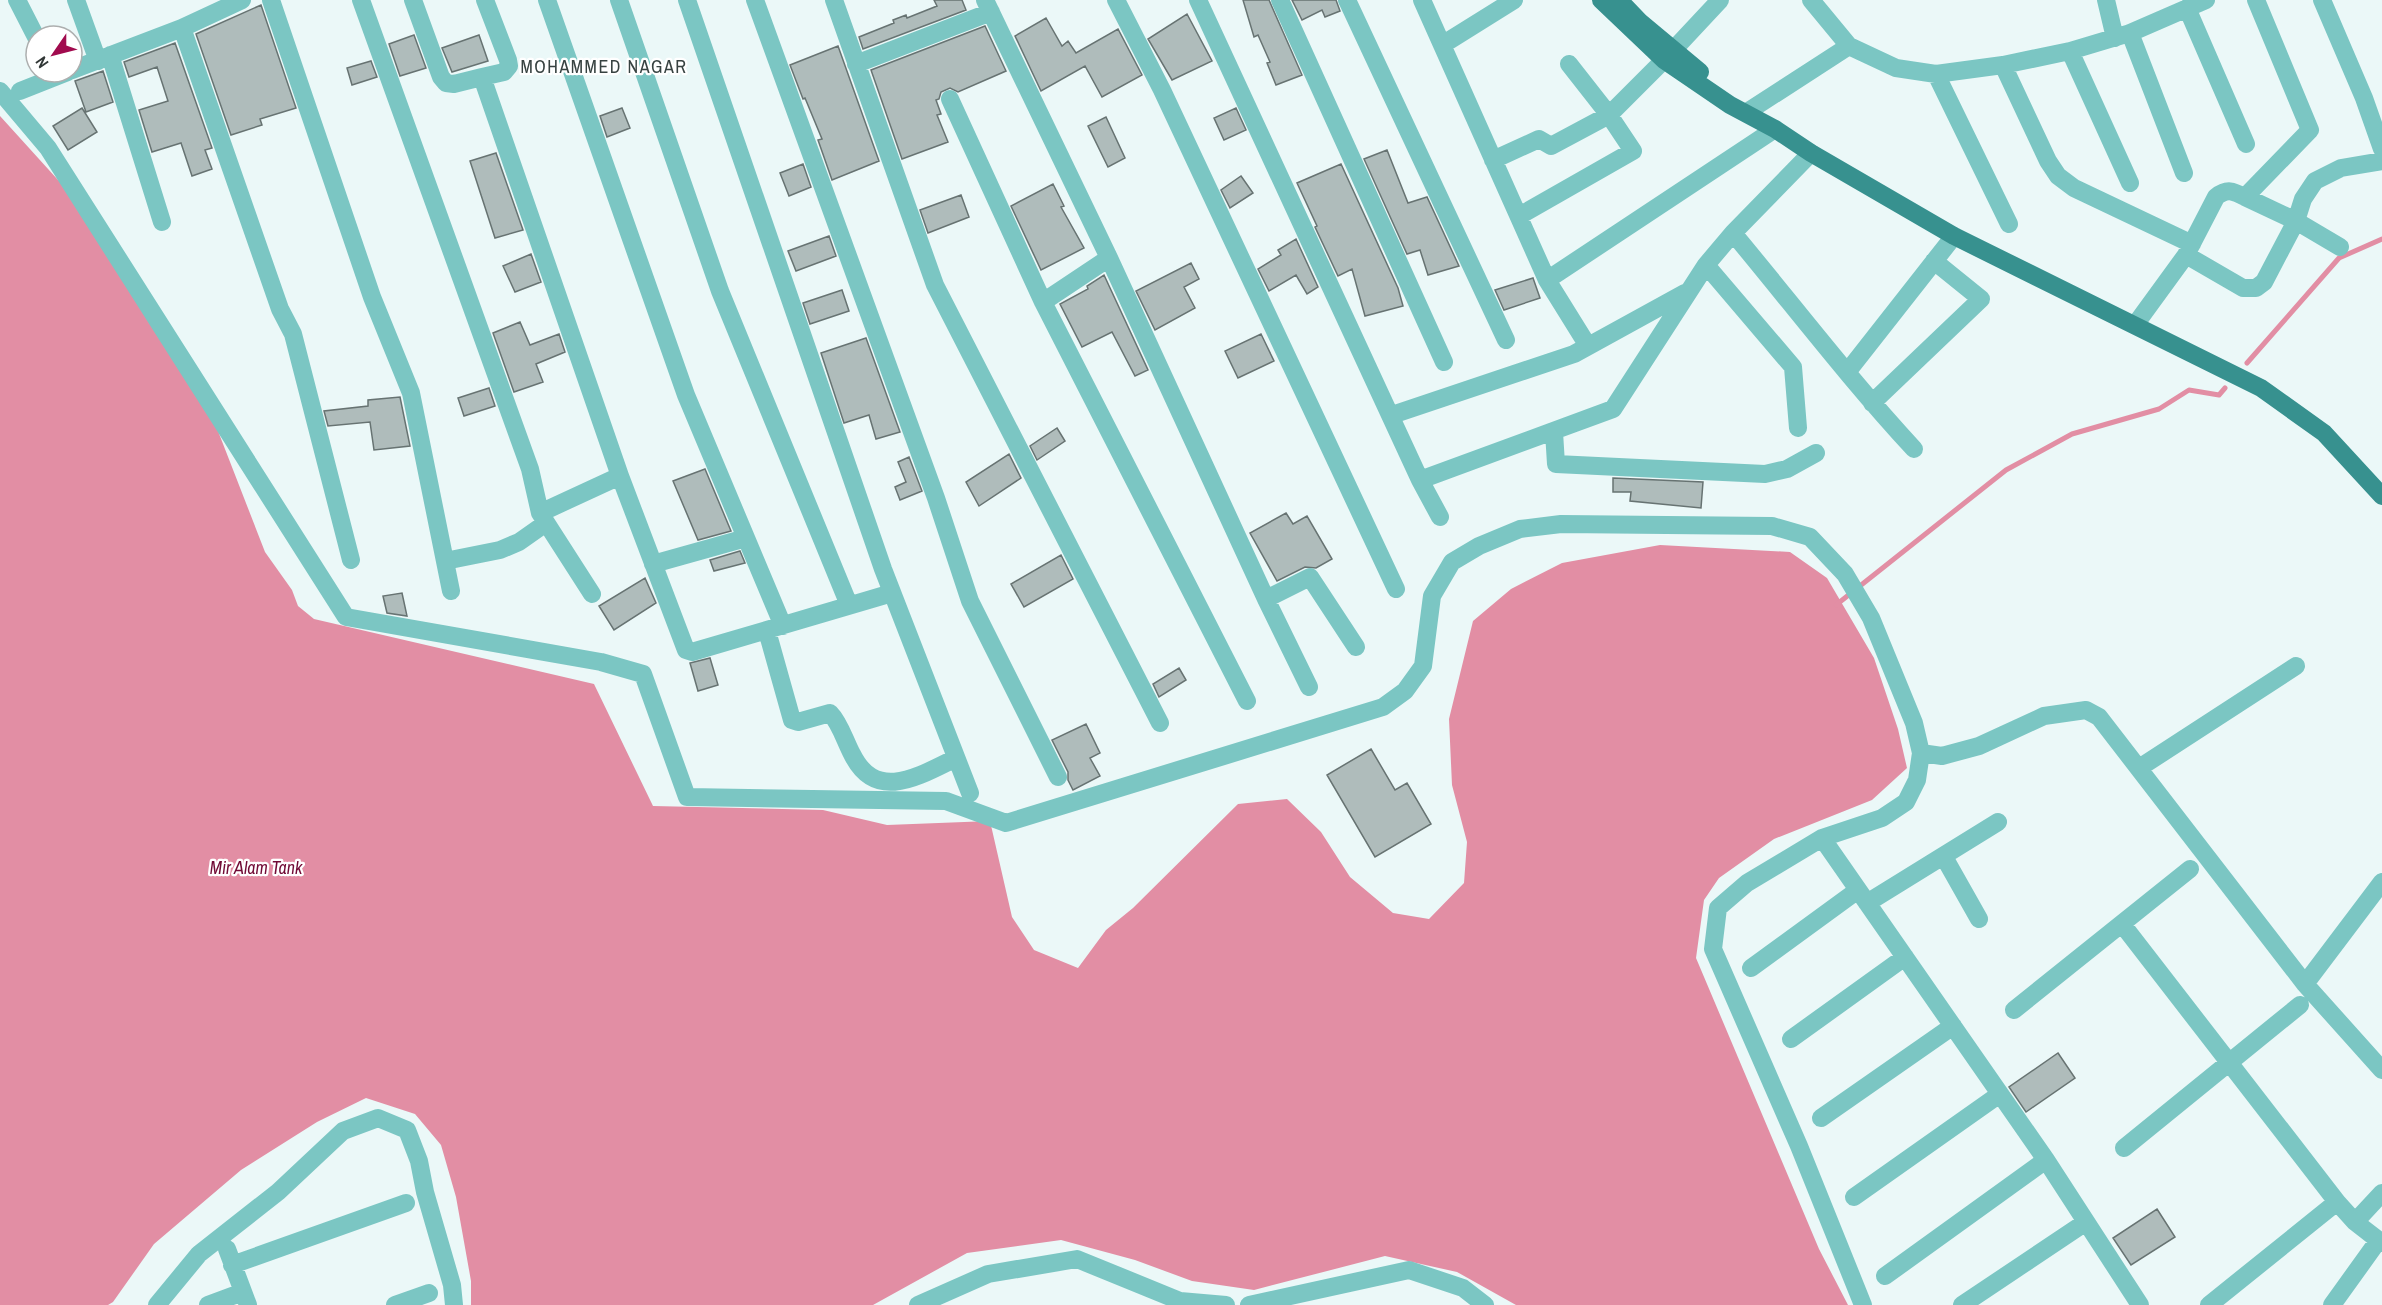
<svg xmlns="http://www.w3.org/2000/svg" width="2382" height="1305" font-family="'Archivo Narrow',sans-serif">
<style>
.water{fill:#e28ea4}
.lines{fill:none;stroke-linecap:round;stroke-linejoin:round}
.stream{stroke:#e28ea4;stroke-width:5}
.building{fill:#afbcbb;stroke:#677372;stroke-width:1.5}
.minor{stroke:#7bc6c3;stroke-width:18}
.major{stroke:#37918f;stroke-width:18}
.labels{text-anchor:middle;stroke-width:4.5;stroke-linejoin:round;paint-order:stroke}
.neighbourhood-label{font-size:18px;letter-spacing:1.5px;fill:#374241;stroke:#fff}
.water-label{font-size:18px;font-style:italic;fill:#710b36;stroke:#fff}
</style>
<rect width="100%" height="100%" fill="#ebf8f8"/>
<!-- water -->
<path class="water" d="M0 116 68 191 211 413 265 552 292 590 298 606 314 619 594 684 653 806 823 810 887 825 990 821 1012 917 1034 950 1078 968 1106 930 1133 908 1238 804 1287 799 1321 832 1350 877 1393 913 1429 919 1464 883 1467 842 1452 785 1449 719 1473 621 1511 589 1562 563 1660 545 1790 552 1827 578 1874 658 1898 729 1907 768 1872 800 1774 839 1719 878 1704 900 1696 958 1819 1249 1848 1305H1516L1457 1272 1385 1256 1254 1290 1192 1281 1135 1260 1061 1240 967 1253 873 1305H471V1281L456 1197 441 1145 415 1114 366 1098 317 1122 241 1170 154 1244 113 1302 108 1305H0Z"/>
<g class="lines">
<!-- stream -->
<path class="stream" d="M2247 363 2339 258 2382 239
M1836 605 2006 470 2072 434 2159 409 2189 390 2219 395 2225 388"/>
</g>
<!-- building -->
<path class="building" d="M934 0H962L966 10 863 49 859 37 894 23 893 20 906 15 907 18 937 6Z
M1243 0H1269L1302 75 1276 85 1267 63 1270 62 1258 35 1254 37Z
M1292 0H1336L1340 11 1325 17 1322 10 1302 20Z
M261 5 296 108 260 119 262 125 231 135 196 34Z
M1187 14 1212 61 1172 80 1148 39Z
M1046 18 1062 46 1068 41 1076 53 1118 29 1142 75 1102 97 1085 66 1041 91 1015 36Z
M985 26 1006 71 958 92 950 88 941 92 939 99 936 100 941 114 937 115 948 142 902 159 871 70Z
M414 35 426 68 400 76 389 44Z
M479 35 488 61 452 72 442 48Z
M175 43 212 148 205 150 212 169 192 176 181 143 152 152 139 110 168 101 157 67 129 77 124 62Z
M838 46 879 161 832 180 818 140 822 139 805 98 803 99 790 65Z
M371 61 377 77 352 85 347 68Z
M103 71 113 102 86 112 75 81Z
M82 108 97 132 68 150 53 126Z
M622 108 630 128 607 137 600 116Z
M1236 108 1246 130 1224 140 1214 118Z
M1106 117 1125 158 1108 167 1088 126Z
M1387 150 1408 203 1427 197 1459 266 1428 275 1420 250 1407 254 1364 159Z
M496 153 523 230 495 238 470 161Z
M803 164 811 187 789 196 780 173Z
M1341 164 1398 288 1403 306 1365 316 1352 269 1338 276 1315 227 1317 226 1297 183Z
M1241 176 1253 193 1230 208 1221 190Z
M1053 184 1064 206 1061 207 1084 248 1041 270 1011 206Z
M961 195 969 217 928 233 920 210Z
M829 236 836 256 796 271 788 251Z
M1296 239 1318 287 1307 294 1296 275 1269 291 1258 269 1281 255 1278 250Z
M531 254 541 282 515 292 503 266Z
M1191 263 1199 279 1184 287 1195 308 1155 330 1136 291Z
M1104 275 1148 370 1135 376 1112 332 1082 347 1060 304 1088 289 1087 286Z
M1533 278 1540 298 1504 310 1495 290Z
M842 290 849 311 810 324 803 303Z
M520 322 530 345 559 334 565 352 536 364 543 382 514 392 493 333Z
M1261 334 1274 361 1238 378 1225 351Z
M866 338 900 432 876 439 869 415 844 423 821 353Z
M489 388 495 406 464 416 458 398Z
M400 397 410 446 374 450 370 422 328 426 324 411 368 406V400Z
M1057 428 1065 441 1037 460 1030 446Z
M1009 454 1021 478 979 506 966 482Z
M909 457 922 491 900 500 895 487 906 482 898 462Z
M705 469 731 531 698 540 673 481Z
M1613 478 1703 482 1701 508 1630 501 1631 492H1613Z
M1286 513 1293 524 1307 516 1332 559 1316 568 1305 567 1277 581 1250 533Z
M740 551 745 563 714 571 710 560Z
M1061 555 1073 579 1024 607 1011 584Z
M645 578 656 603 614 630 599 606Z
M402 593 407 616 387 613 383 596Z
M710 658 718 685 698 691 690 663Z
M1179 668 1186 680 1159 697 1153 684Z
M1086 724 1100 753 1090 758 1100 776 1073 790 1068 780V772L1052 740Z
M1371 749 1395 790 1407 783 1431 824 1375 857 1327 775Z
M2058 1053 2075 1078 2026 1112 2009 1087Z
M2157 1209 2175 1237 2131 1265 2113 1238Z"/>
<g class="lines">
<!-- minor -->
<path class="minor" d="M17 0 36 37
M76 0 98 61
M271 0 372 297 411 393 451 591
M361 0 530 469 540 513 592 594
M413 0 441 77 446 83 454 84 482 77
M485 0 508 60 509 66 504 72 482 77 620 476 686 650 692 652 892 593
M547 0 686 395 783 626
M619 0 720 291 849 605
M687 0 883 569 970 793
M755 0 936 498 970 601 1058 777
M834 0 935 285 1160 723
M985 0 1109 258 1266 599 1309 687
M1116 0 1162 90 1396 589
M1198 0 1420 480
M1280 0 1444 362
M1347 0 1506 340
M1422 0 1547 280 1588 346
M1811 0 1849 46 1896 68 1936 74 2003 65 2070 51 2130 33 2206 0
M2106 0 2115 38
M2322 0 2364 98 2382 149
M2187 8 2246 144
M182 28 280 309 293 334 351 560
M2130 33 2184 173
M1442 45 1514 0
M2070 51 2130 183
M110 55 162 222
M856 64 991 12
M2003 65 2048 161 2058 176 2074 188 2192 244
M72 70 182 28 242 0
M1936 74 2009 224
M0 91 48 148 346 617 601 662 643 674 687 797 946 801 1006 823 1383 707 1405 691 1423 666 1432 596 1452 562 1479 546 1520 529 1561 524 1772 526 1810 537 1845 574 1871 618 1914 723 1921 753 1917 780 1906 802 1882 818 1822 838 1747 883 1718 908 1713 949 1799 1146 1863 1305
M20 91 68 72
M950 99 1043 302 1247 701
M1747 112 1849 46
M1493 160 1539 139 1551 146 1609 115 1664 60 1720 0
M2245 197 2296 221 2340 247
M1519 216 1633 151 1609 115 1569 64
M1733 233C1793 305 1850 380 1914 449
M2186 255 2243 288H2256L2264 282 2296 221 2303 199 2315 181 2341 168 2382 161
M1706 265 1793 367 1798 428
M1547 280 1775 129
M1043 302 1109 258
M2135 325 2186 255 2216 197C2227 188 2233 191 2245 197L2310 130 2256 0
M1848 371 1954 236
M1872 403 1981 299 1934 261
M1392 415 1574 354 1685 293
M1554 432 1556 464 1765 474 1787 469 1816 453
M540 513 620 476
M1440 517 1420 480 1613 409 1706 265 1733 233 1811 153
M445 561 500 550 519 542 546 523
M653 564 746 538
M1266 599 1310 577 1356 647
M767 631 792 720 798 722 830 713C840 723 845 741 852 754 876 803 919 776 956 758
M1921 753 1942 756 1979 746 2044 716 2086 710 2099 717 2305 984 2382 1070
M2139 768 2296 666
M1822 838 2046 1160 2140 1305
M1944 857 1979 919
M1867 903 1998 822
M2122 924 2337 1202 2355 1222 2382 1243
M1751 968 1858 890
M2305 984 2382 882
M2014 1010 2190 869
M1791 1039 1905 957
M1821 1118 1953 1026
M2124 1148 2300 1005
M1854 1197 2000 1094
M2355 1222 2382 1193
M227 1249 248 1305
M232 1265 406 1203
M1885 1276 2046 1160
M157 1305 199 1254 278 1192 343 1131 378 1118 407 1130 419 1161 425 1192 452 1285 454 1305
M208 1305 243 1292
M395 1305 429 1293
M918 1305 988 1274 1077 1259 1180 1301 1226 1305
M1249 1305 1409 1270 1463 1288 1485 1305
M1962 1305 2086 1222
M2209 1305 2337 1202
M2332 1305 2378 1241"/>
<!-- major -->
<path class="major" d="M1601 0 1664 60 1730 105 1775 129 1811 153 1954 236 2261 388 2324 433 2382 496
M1619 0 1640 22 1700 72"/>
</g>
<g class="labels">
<!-- neighbourhood labels -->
<g class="neighbourhood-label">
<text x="604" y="73">MOHAMMED NAGAR</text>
</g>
<!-- water labels -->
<g class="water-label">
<text x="256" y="874">Mir Alam Tank</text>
</g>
</g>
<!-- north arrow -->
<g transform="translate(54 54) rotate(235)"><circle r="28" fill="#ffffff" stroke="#adafaf" stroke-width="1.5"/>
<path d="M0-4.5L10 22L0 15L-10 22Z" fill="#a10b4e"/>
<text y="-9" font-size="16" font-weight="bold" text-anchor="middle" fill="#313736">N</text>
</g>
</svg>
